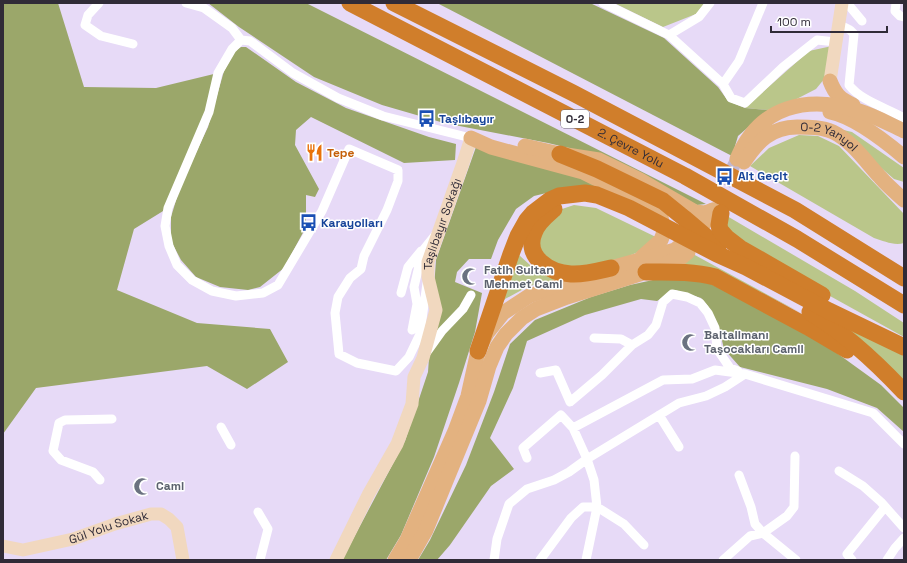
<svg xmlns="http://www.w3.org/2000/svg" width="907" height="563" font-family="'Space Grotesk',sans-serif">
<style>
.green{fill:#bac68a}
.forest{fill:#9ba76a}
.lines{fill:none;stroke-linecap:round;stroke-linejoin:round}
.secondary-tunnel{stroke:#c2b7d1;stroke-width:13;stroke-dasharray:13 6;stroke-linecap:butt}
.street{stroke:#fff;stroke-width:9}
.secondary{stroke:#f1d8bf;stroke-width:13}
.primary{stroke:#e3b280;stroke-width:15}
.highway{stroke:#d07e2b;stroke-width:17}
.labels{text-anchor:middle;stroke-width:3;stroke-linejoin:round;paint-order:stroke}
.shield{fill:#fff;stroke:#6e6b73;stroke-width:1}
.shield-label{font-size:11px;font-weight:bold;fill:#302b37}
.transit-label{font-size:12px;font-weight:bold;fill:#164399;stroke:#fff;text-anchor:start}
.street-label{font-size:12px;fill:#302b37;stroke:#fff}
.food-label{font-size:12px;font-weight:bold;fill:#c56008;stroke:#fff;text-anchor:start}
.worship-label{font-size:12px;font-weight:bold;fill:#5b616d;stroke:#fff;text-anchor:start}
</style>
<rect width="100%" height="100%" fill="#e7daf7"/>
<!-- green -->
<path class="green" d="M614 3H705L696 14 663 27Z
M832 46 825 78 816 89 783 106 768 110 745 108 809 51Z
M835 128 852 132 904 168V182L894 179Z
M799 135 818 136 839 146 904 214V243C894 246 884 241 874 238L750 166 769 148Z
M574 205 596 208 658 238 643 250 612 263 571 271 539 258 537 232 559 210Z
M727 216 855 291 904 323V337L830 296 724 232Z
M693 254 803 314 717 270 668 268Z
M519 255 530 265 552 276 572 277 529 286 505 299 494 315Z
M823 314 862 332 904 356V385Z"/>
<!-- forest -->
<path class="forest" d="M3 3H58L84 87 156 88 218 73 209 112 168 208 134 229 117 290 197 323 270 329 288 362 247 389 207 366 36 388 3 434V439Z
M208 3H306L706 204 697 205 598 155 548 143 444 123 382 105 314 77 239 27Z
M437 3H590L664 38 718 87 728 101 745 108 768 110 738 136 732 156Z
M241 47H246L296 82 346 108 429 137 456 144 455 160 404 163 311 117 296 130 295 145 319 189 315 197 306 195V227L284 268 260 287 248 290 220 287 196 277 181 260 171 241V217L180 187 208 127 224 71 235 51Z
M476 147 584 179 640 208 567 188 534 196 516 209 498 240 491 259H469L457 272 455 282 482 293 475 332 459 383 434 457 401 535 386 560H342L405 441 428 372 436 260Z
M662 278 700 279 758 306 834 351 881 385 904 408V432L877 408 827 389 740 367 724 349 719 328 708 306 701 298 675 290 657 301 641 299 585 315 527 341 513 388 490 438 514 469 491 486 450 545 437 560H418L430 540 466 465 494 392 510 344 535 320 591 297 630 285Z"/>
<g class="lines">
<!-- secondary-tunnel -->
<path class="secondary-tunnel" d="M716 202 737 159"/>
<!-- street -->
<path class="street" d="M99 3 88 15 85 25 101 36 133 44
M186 3 204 8 232 28 241 40
M603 3 669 35 723 84 731 98 745 103 783 67 817 40 836 42
M847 3 862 21
M896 3 895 11 900 16 904 17
M837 31 844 27 850 30 854 34 849 85C861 101 887 108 904 118
M669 35 699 17 710 3
M723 84 739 61 763 3
M427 283 420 334 409 357 396 371 357 363 339 354 335 313 338 297 350 278 361 269 364 256 387 210 398 181V170L349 149 322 211 278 285 263 293 236 296 212 291 192 280 177 265 169 246 165 226 168 208 209 112 218 73 232 49 241 40 250 41 293 73 338 98 383 116 471 138
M401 293 408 267 421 251
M412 330 417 304 414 287 419 266 424 249 436 234
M594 338 621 339 632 345
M427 352 442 331 463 309 471 295
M540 373 556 370 570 402 602 375 632 345 648 335 656 325 663 302 672 294 687 297 700 303 708 313 715 328 717 349 730 368 738 371
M659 415 679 447
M221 427 231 445
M527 458 523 448 561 415 573 428 663 380 692 379 715 370 745 374 873 413 904 444
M839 471 863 486 881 502 904 528
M739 475 751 507 755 524 763 533 796 560
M100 480 93 472 61 460 53 451 59 423 65 420 112 419
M258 512 268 529 260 560
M644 545 624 524 597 507 594 480 587 459 679 403 706 396 725 387 745 374
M494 560 497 539 509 504 527 489 554 480 569 472 587 459 573 428
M540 560 571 518 583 507H597L586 560
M723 560 750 536 763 533 787 516 794 507 795 456
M852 560 847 554 885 507
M887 560 895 548 904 538"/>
<!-- secondary -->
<g class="secondary">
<path d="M830 81 842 3"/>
<path id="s1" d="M3 546 23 550 73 539 115 524 151 514H161L169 519 177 527 183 560"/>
<path id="s2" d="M336 560 368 495 397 444 412 404 414 377 423 358 436 310 428 277V262L463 163 471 138"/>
</g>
<!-- primary -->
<g class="primary">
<path d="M830 81C835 94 840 99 853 105"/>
<path d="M830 112C855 117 885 141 904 157"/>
<path d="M471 138 491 147 583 172 621 191 655 210 661 217 664 232 661 240 642 257"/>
<path d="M525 146 560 154 599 160 640 180 695 212 705 213 713 210"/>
<path d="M737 159C760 105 807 95 859 111 875 116 889 124 904 131"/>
<path id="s3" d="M744 162C757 142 771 127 797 127 809 127 822 127 833 132 852 141 866 162 880 177 887 185 896 193 904 200"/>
<path d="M395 560 407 540 455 431 468 396 478 351 487 333 503 313 529 296 611 268 675 250 701 228 713 210"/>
<path d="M409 560 426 530 446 481 479 401 489 366 497 347 506 334 522 318 536 309 567 297 646 272 682 257 688 252"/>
</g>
<!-- highway -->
<g class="highway">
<path id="s4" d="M350 3 685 176 797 239 904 305"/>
<path d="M394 3 573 93 795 210 904 278"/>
<path d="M560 154 597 169 663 201 684 218 718 247"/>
<path d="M554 209C546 216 537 223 534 233 524 257 550 273 571 274 584 275 598 271 611 268"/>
<path d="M721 213 719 225 720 230 727 238 740 248 822 295"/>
<path d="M646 272C670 272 692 271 715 277L808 327 847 350"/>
<path d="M810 312C846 334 875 361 904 392"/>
<path d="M478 351 511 254 518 236 527 220 533 213 550 200 559 196 585 193 597 195 629 208 717 254 746 267 829 311 904 347"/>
</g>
</g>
<!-- icons -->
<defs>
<symbol id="bus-bare" viewBox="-9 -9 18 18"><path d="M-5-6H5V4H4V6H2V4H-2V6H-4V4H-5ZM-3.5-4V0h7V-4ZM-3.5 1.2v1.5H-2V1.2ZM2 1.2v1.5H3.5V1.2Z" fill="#1a4fb4" stroke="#fff" stroke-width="2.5" paint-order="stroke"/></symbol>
<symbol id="restaurant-bare" viewBox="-9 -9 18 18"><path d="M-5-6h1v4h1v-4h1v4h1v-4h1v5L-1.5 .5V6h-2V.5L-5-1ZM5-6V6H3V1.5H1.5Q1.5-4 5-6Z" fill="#e8710a" stroke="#fff" stroke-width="2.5" paint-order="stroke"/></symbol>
<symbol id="mosque-bare" viewBox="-9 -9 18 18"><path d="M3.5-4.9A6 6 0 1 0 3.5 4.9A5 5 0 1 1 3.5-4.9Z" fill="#6b7280" stroke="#fff" stroke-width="2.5" paint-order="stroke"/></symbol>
</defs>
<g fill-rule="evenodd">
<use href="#bus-bare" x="414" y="106" width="25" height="25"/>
<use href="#restaurant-bare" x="302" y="140" width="25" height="25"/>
<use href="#bus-bare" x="712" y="164" width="25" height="25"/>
<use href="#bus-bare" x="296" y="210" width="25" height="25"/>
<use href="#mosque-bare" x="458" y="264" width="25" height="25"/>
<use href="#mosque-bare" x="678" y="330" width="25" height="25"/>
<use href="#mosque-bare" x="130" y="474" width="25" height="25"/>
</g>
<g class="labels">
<!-- shield labels -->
<rect class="shield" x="561" y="110" width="28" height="18" rx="3"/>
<g class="shield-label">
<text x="575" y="123">O-2</text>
</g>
<!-- transit labels -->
<g class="transit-label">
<text x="439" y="123">Taşlıbayır</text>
<text x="738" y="180">Alt Geçit</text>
<text x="321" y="227">Karayolları</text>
</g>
<!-- street labels -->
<g class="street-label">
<text dy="4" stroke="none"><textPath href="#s3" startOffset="101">O-2 Yanyol</textPath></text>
<text dy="4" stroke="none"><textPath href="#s4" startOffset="316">2. Çevre Yolu</textPath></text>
<text dy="4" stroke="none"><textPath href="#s2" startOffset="361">Taşlıbayır Sokağı</textPath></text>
<text dy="4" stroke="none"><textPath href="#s1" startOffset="109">Gül Yolu Sokak</textPath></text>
</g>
<!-- food labels -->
<g class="food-label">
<text x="327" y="157">Tepe</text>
</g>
<!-- worship labels -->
<g class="worship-label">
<text x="484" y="274">Fatih Sultan<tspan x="484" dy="14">Mehmet Cami</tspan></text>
<text x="704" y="339">Baltalimanı<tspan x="704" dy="14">Taşocakları Camii</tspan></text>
<text x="156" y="490">Cami</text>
</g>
</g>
<!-- border -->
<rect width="907" height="563" fill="none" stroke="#302b37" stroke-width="8"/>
<!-- scale -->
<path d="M771 26v6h116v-6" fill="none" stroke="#302b37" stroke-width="2"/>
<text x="777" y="26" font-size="12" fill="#302b37" stroke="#ffffff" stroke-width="3" paint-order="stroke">100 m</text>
</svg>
